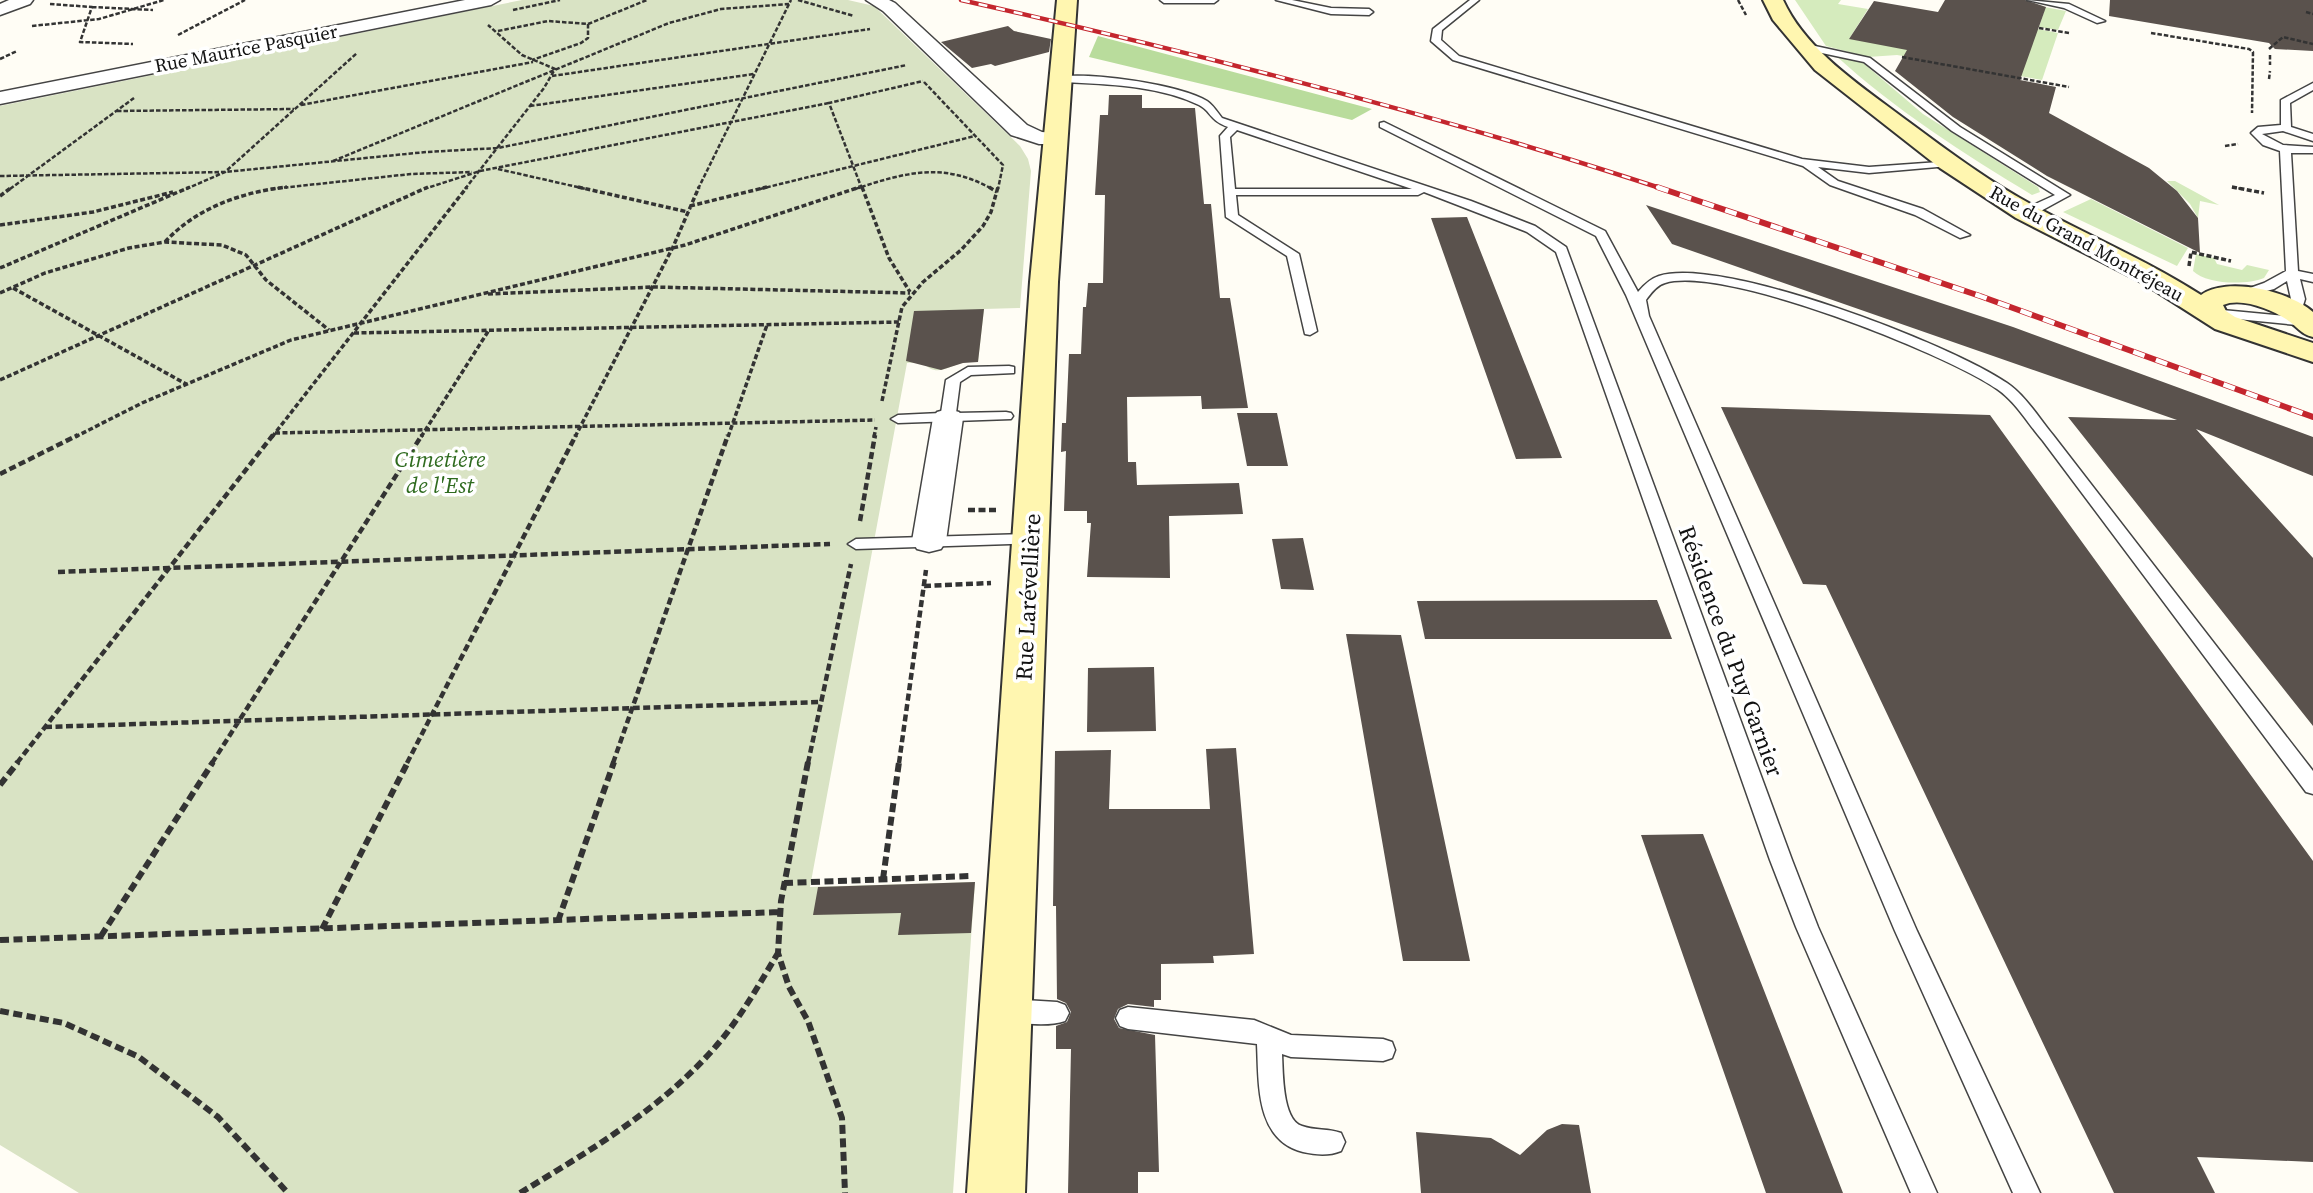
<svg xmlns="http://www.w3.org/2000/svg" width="2313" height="1193" font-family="'Source Serif 4',serif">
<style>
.green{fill:#d5ebbd}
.forest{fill:#b9dc9c}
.cemetery{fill:#d9e3c4}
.building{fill:#5a524d}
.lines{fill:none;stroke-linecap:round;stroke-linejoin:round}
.lane-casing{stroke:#444;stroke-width:3}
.street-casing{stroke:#444;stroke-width:3}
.secondary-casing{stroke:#333;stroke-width:4}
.path-far3{stroke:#333;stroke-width:2.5;stroke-dasharray:4.5 2;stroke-linecap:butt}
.path-far2{stroke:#333;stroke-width:3.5;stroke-dasharray:5 2.5;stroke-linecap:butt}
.path-far1{stroke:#333;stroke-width:4.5;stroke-dasharray:7 3.5;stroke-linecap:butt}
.path{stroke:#333;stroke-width:6;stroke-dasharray:9 4.5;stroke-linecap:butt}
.lane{fill:#fff;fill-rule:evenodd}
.street{fill:#fff;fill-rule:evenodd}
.secondary{fill:#fff6b0;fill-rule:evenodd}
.rail-far1-casing{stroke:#c4262e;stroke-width:4.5}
.rail-casing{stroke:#c4262e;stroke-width:6}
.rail-far1{stroke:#fff;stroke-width:2.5;stroke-dasharray:9;stroke-linecap:butt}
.rail{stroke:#fff;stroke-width:4.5;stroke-dasharray:12;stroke-linecap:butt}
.labels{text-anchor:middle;stroke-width:7;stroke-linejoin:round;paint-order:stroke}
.far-street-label{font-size:19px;fill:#111;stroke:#fff}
.park-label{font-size:23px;font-style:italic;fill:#2f6b1f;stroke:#fff}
.street-label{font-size:23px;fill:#111;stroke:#fff}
</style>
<rect width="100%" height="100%" fill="#fffdf5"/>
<!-- green -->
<path class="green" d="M1795 0H1841L1838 4 1868 9 1849 39 2038 29 2058 33 2042 80 1897 55 1868 57 1826 46Z
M2039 6 2066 11 2058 30 2039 27 2044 12Z
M1834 54 1862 62 1923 114 2038 187 2040 192 2032 195C1963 153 1895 110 1834 54Z
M2167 181H2175L2219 205 2200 201 2198 218 2190 204Z
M2091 199 2188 248 2177 266 2063 212Z
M2196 254 2214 258 2217 264 2242 270 2247 265 2269 270 2264 278C2247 285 2207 285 2193 271Z"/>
<!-- forest -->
<path class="forest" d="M1098 36 1372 109 1352 120 1089 57Z"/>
<!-- cemetery -->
<path class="cemetery" d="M522 0H848L874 6 1020 146 1028 159 1031 171 1020 308 984 309 978 362C973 362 964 361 960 363 947 368 934 377 923 362L907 363 810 887 975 882 953 1193H79L0 1145V106Z"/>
<!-- building -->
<path class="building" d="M1945 0H2025L2046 7 2020 80 2056 87 2049 113 2149 168 2177 191 2198 218 2200 253 2047 176 1953 117 1895 71 1907 50 1849 39 1874 1 1938 12Z
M2110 0H2313V51L2275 49 2269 43 2109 16Z
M1008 26 1014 31 1051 39 1049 52 995 66 991 64 972 68 941 42Z
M1109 95H1142V108H1195L1204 204H1211L1220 298H1230L1248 408 1202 409 1201 396 1127 397 1128 462H1136L1137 485 1239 483 1243 514 1169 516 1170 578 1087 577 1091 523H1087V511H1064L1066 451 1061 452 1062 423H1066L1069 354H1081L1083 307H1086L1088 283H1103L1105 195H1095L1100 115H1108Z
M1646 205 2013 327 2313 437V476L2196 429 2313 558V726L2068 417 2177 420 1672 244Z
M1467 217 1562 458 1516 459 1431 218Z
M984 309 978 362 963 363 941 370 906 361 914 311Z
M1721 407 1990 415 2313 861V1162L2197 1157 2215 1193H2114L1826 585 1803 584Z
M1237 413H1277L1288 466H1247Z
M1303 538 1314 590 1281 589 1272 539Z
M1657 600 1672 639H1425L1417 601Z
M1346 634 1401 635 1470 961H1403Z
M1154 667 1156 731 1087 732 1088 668Z
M1236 748 1254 954 1213 956 1214 963 1161 964V1000H1154V1007L1128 1004 1118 1009 1114 1019 1119 1028 1155 1035 1159 1172H1138V1193H1068L1071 1049H1056V1026L1067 1022 1071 1012 1066 1003 1057 999 1056 906H1053L1055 751 1111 750 1109 809H1210L1206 749Z
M1703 834 1843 1193H1766L1641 835Z
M975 882 971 933 898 935 901 913 813 915 818 887Z
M1562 1124 1579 1125 1591 1193H1421L1416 1132 1491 1138 1520 1155 1547 1130Z"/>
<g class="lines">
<defs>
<path id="lane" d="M1160 0H1218L1214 3H1164Z
M1276 0H1292L1331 8 1369 9 1373 12 1369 15 1331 14Z
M1470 0H1479L1442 30 1441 40 1459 56 1802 159 1869 167 1953 161V165L1949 166 1869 173 1818 167 1838 181 1923 209 1970 235 1960 238 1915 215 1830 185 1803 166 1453 60 1431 41 1433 29Z
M2027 0 2069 4 2105 21 2097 23 2064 8Z
M1806 44 1870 58 1960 127 2070 195 2039 212H2031V206L2055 195 1952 131 1864 62 1803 49V45Z
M1057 77C1090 72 1178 84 1207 101 1213 105 1218 113 1222 118L1471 201 1535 226 1566 247 1792 860 1818 927 1937 1193H1911L1796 927 1770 860 1556 252 1527 232 1424 192 1418 195H1236L1238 215 1299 254 1317 331 1310 335 1305 334 1287 256 1226 217 1220 136 1228 127C1209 120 1211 111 1199 105 1157 85 1105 84 1060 82L1057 81ZM1237 130 1412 189H1235L1230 137Z
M2313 83V90L2290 103 2291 127 2313 134V141L2283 131 2262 134 2283 145 2313 147V153H2291L2298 271 2313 274V282L2300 279 2305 299 2301 312 2294 316 2287 312 2291 299 2287 281 2274 289 2240 298 2233 294 2264 283 2286 271 2280 151 2263 145 2251 133 2258 127 2281 125V100Z
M1384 122 1605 231 1638 292C1644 285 1650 279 1659 276 1722 256 1951 344 2007 383 2026 396 2039 418 2053 435L2313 771V794L2306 792 2043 441C2028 424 2016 402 1997 389 1945 353 1724 265 1665 283 1657 285 1651 293 1646 300L1649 316 1917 931 2040 1193H2013L1895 931 1626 295 1596 236 1380 127V123Z
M2212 309 2307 318 2312 319 2313 323 2307 326 2207 316V310Z
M1009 366 1014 367V373L971 375 960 382 956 413 1006 412 1011 413 1013 416 1011 419 898 423 891 419 898 415 941 413 946 380 968 367Z
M1031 534 1037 535 1039 539 1037 543 856 549 848 544 856 539Z
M1008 999 1057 1002 1065 1005 1069 1013 1065 1021C1048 1027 1017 1024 1000 1018L996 1010 1000 1002Z
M1128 1007 1254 1020 1291 1035 1383 1039 1392 1042 1395 1050 1392 1058 1383 1061 1291 1057 1282 1054C1283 1072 1282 1120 1302 1126 1315 1131 1328 1128 1341 1133L1345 1142 1341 1151C1329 1156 1316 1155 1303 1152 1255 1140 1259 1083 1257 1044L1128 1029 1120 1026 1116 1018 1120 1010Z"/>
<path id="street" d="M9 0H33L30 4 0 15V4Z
M465 0H500L491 5 0 104V92Z
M866 0H889L895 3 1027 125 1042 132 1063 134 1066 139 1063 144H1039L1011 135 883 11Z
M948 409 959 412 963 418 946 541 941 549 929 552 917 549 912 541 933 418 937 412Z"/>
<path id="secondary" d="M1057 0H1077L1058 282 1025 1193H967L1030 282Z
M1763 0H1783C1803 44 1848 77 1886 105 1935 141 1983 179 2036 207 2091 237 2148 261 2201 295 2227 276 2290 291 2313 312V337C2300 334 2297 326 2286 319 2271 309 2241 297 2223 305L2226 311 2235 317 2313 343V362L2215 329 2143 283 2016 218 1940 168 1815 70 1773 20Z"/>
</defs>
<!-- lane casing -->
<use href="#lane" class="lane-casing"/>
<!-- street casing -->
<use href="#street" class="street-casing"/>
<!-- secondary casing -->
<use href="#secondary" class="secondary-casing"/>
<!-- path-far3 -->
<path class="path-far3" d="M798 0 854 16
M1738 0 1746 15
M50 4 92 7 80 42 133 44
M92 7 153 10
M513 10 560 0
M2306 12 2313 14
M588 24 647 0
M32 26 99 19 164 0
M2039 28 2069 33
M498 31 548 21 588 24V38L581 43 532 60
M2151 33 2249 49 2253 52 2252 113
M178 35 245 0
M2269 49 2283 37 2313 44
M2270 55V65
M1902 57 2069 87
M0 59 17 51
M552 76 870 29
M2269 79 2270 71
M924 82 1003 165 998 189
M301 105 533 62
M530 106 754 74
M117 111 294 109
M2225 146 2238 144
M333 161 669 23 721 9 789 4
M498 169 586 189
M0 176 225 172 426 152 498 148 907 65
M2232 187 2242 189
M10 189 134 98
M186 189 225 172 357 53
M271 189 411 174 472 172
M424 189 480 171 829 103
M465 189 544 88 555 69 522 55 488 25
M698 189 791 0
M760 189 975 136
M855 189C904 173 943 161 992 189
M862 189 829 103 923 81"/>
<!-- path-far2 -->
<path class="path-far2" d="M578 187 688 212
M862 187 889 258 910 292
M989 187 997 192
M2232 187 2264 193
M0 196 12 187
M690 206 767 187
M0 225 93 212 173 192
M165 242C196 208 242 192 287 187
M2189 266 2191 252 2231 261
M0 268 190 187
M13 288 186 384
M0 293 45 273 129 248 165 242 222 245 246 255 266 280 329 330
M488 294 653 287 910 293
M354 333 899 322
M0 380 428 187
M882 401 902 307 923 282 961 250 983 226 991 212 998 187
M275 433 875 420
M75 437 142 403 291 340 685 245 860 187
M272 437 467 187
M421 437 489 330
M575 437 673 247 699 187
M728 437 767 325
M874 437 876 427"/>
<!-- path-far1 -->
<path class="path-far1" d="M0 474 78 435
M968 510H997
M860 521 875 435
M58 572 830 544
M924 586 991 583
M45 727 821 702
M17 763 273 435
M212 763 422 435
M407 763 576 435
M613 763 728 435
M808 763 851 564
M899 763 926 570"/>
<!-- path -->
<path class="path" d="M808 762 781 901 778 953 789 987 808 1021 842 1118 845 1193
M0 785 18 762
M883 879 899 762
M784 883 971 876
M558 921 614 762
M322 929 408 762
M101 936 213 762
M0 940 780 912
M0 1011 64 1023 139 1057 218 1117 288 1193
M520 1193C586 1153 656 1112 709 1054 737 1024 757 988 778 953"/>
<!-- lane -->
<use href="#lane" class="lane"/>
<!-- street -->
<use href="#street" class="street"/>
<!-- secondary -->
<use href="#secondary" class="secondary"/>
<defs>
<path id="rail-far1" d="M961 0C1197 53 1432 113 1663 189"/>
<path id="rail" d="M1657 187 1980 296 2313 417"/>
</defs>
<!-- rail-far1 casing -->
<use href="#rail-far1" class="rail-far1-casing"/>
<!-- rail casing -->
<use href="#rail" class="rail-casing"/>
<!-- rail-far1 -->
<use href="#rail-far1" class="rail-far1"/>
<!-- rail -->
<use href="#rail" class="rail"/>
</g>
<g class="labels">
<!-- far-street labels -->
<g class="far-street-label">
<text transform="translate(246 48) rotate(-11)" y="7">Rue Maurice Pasquier</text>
<text transform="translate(2087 243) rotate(29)" y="7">Rue du Grand Montréjeau</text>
</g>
<!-- park labels -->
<g class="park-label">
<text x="440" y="467">Cimetière<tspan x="440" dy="26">de l'Est</tspan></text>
</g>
<!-- street labels -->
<g class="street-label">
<text transform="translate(1028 597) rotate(-87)" y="8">Rue Larévellière</text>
<text transform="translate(1731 651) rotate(70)" y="8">Résidence du Puy Garnier</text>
</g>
</g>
</svg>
